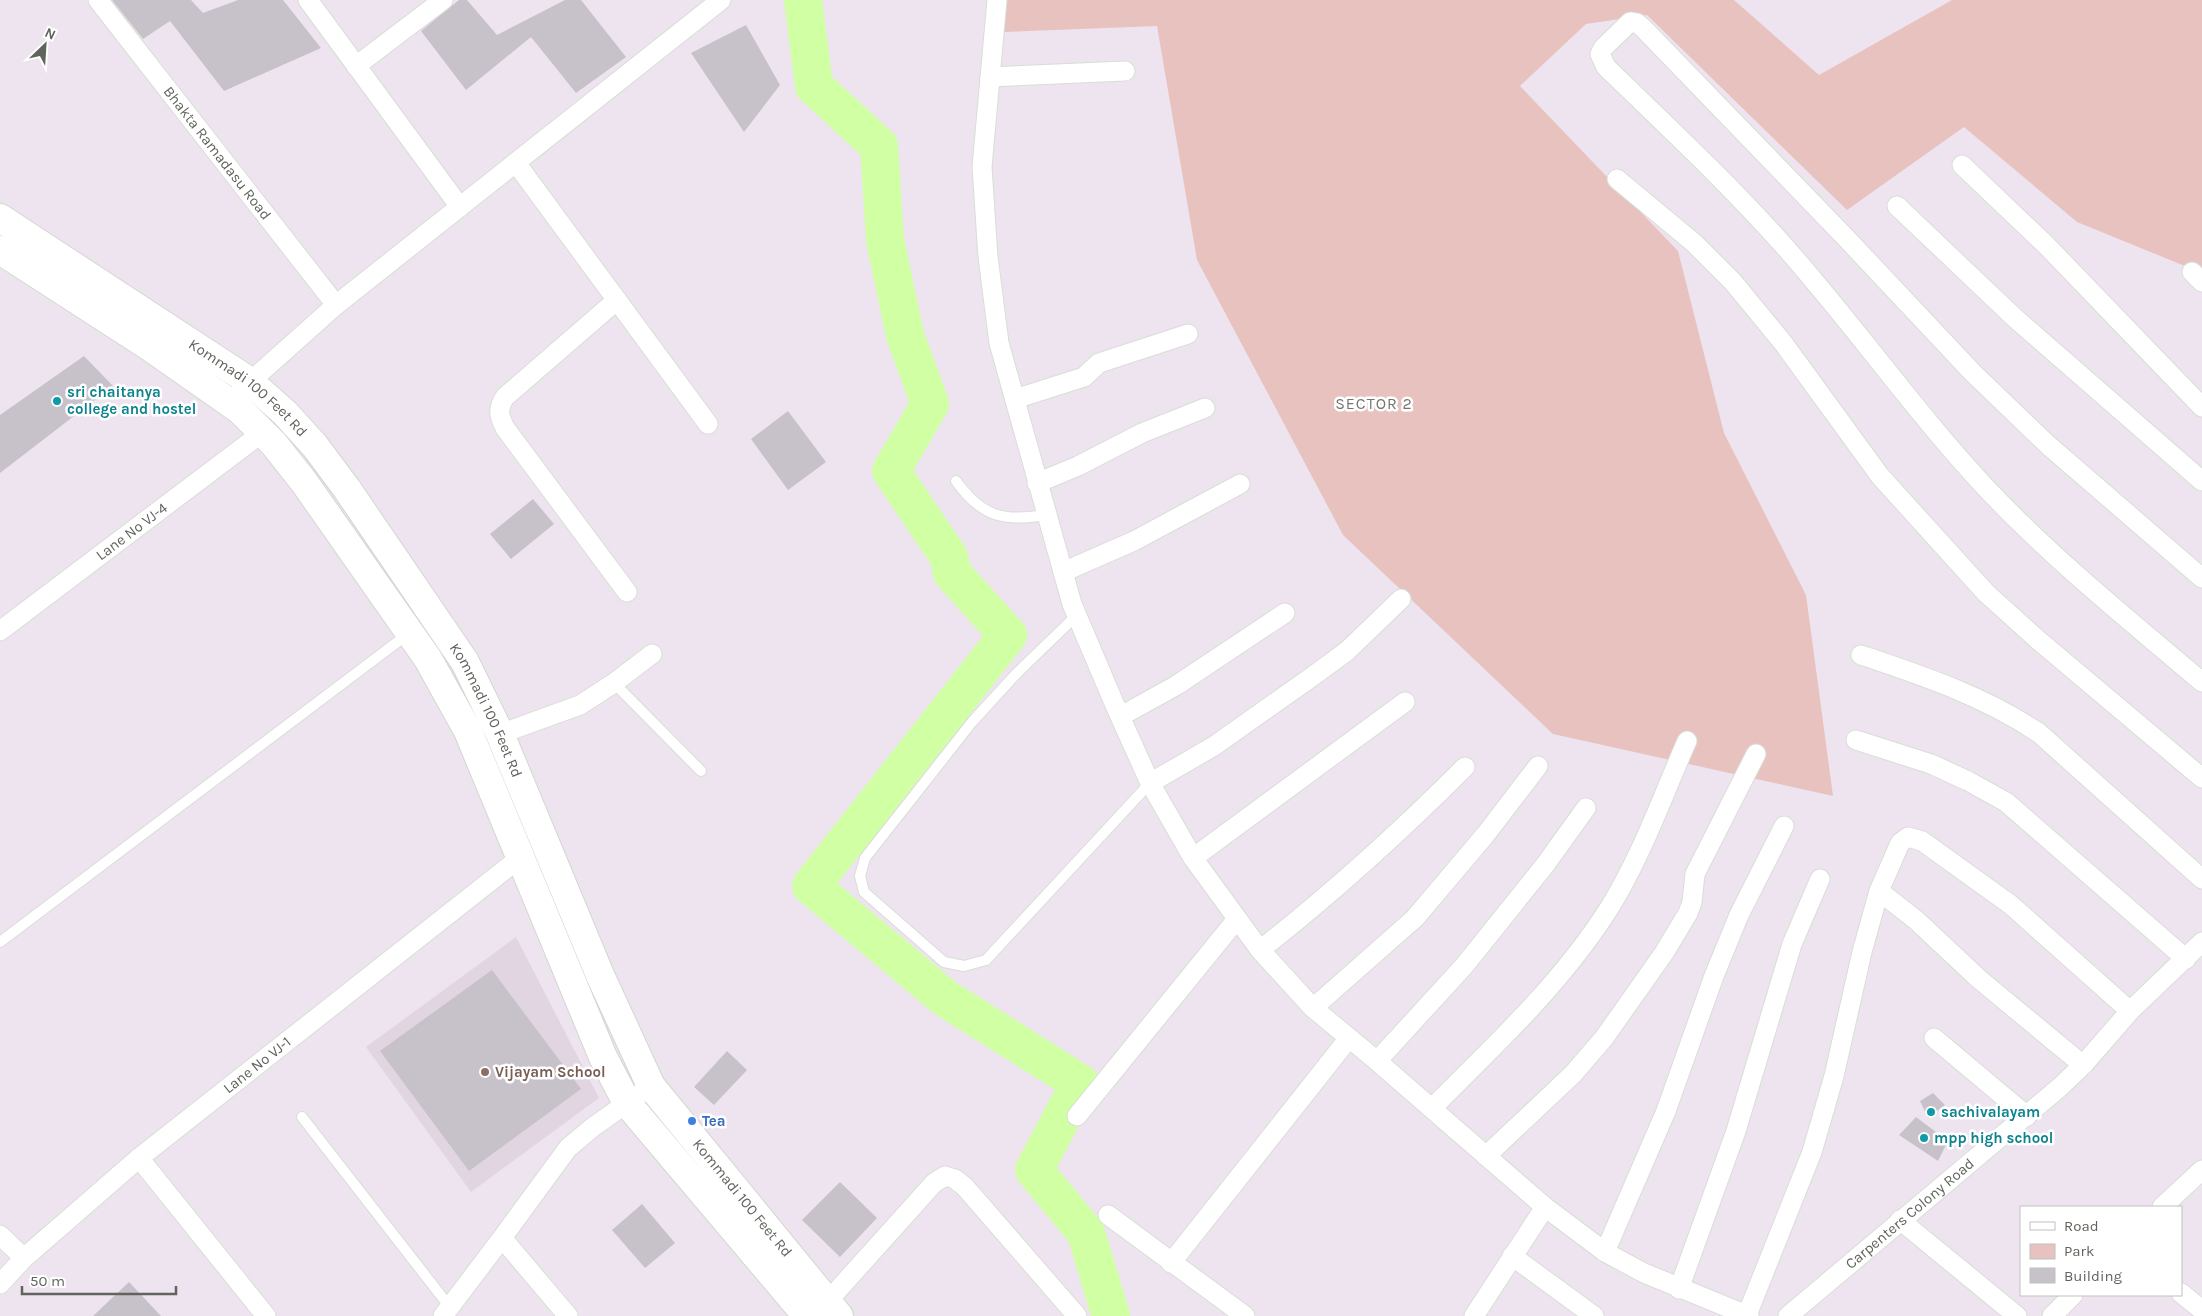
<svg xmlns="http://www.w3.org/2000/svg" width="2202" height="1316" font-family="Karla,sans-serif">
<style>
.education{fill:#e0d5e1}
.green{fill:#e8c2bf}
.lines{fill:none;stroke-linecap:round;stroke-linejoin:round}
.river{stroke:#d1ffa4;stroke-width:38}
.building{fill:#c7c1ca}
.service-casing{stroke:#d8ded6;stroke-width:12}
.minor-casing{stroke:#d8ded6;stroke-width:21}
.secondary-casing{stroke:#d1d8ce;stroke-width:30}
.service{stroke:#fff;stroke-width:10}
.minor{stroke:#fff;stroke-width:19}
.secondary{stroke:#fff;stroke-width:28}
.culture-dot{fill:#0f9aa8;stroke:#fff;stroke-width:2}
.education-dot{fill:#8d6e63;stroke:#fff;stroke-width:2}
.shop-dot{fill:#3f7fe0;stroke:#fff;stroke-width:2}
.labels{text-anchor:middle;stroke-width:5;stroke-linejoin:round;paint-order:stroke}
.street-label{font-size:15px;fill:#5f655c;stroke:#fff}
.culture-label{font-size:15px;font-weight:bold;fill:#0d838f;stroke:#fff;text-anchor:start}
.education-label{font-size:15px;font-weight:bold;fill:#785e54;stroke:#fff;text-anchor:start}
.shop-label{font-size:15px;font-weight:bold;fill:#366cbe;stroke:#fff;text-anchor:start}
.neighbourhood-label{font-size:16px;letter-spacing:1px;fill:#71776d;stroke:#fff}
</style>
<rect width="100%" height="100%" fill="#eee4ef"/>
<!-- education -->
<path class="education" d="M516 937 599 1098 471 1192 366 1047Z"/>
<!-- green -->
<path class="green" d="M1005 0H1734L1819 75 1952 0H2202V273L2077 222 1964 127 1847 210 1647 15 1586 24 1520 86 1678 251 1724 433 1806 595 1833 796 1553 734 1343 535 1197 260 1157 26 1004 32Z"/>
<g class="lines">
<!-- river -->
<path class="river" d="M803 0 814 86 879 146 885 240 905 335 930 404 891 471 949 557 952 573 1008 635 811 886 945 998 1080 1083 1034 1170 1086 1233 1111 1316"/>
</g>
<!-- building -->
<path class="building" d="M112 0H191L203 13 238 0H283L321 48 224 91 170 21 143 39Z
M459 0H467L497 35 565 0H581L626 57 576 93 531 37 466 90 421 31Z
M746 25 780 85 744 132 691 53Z
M84 356 113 386 0 473V415Z
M788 411 826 462 788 490 751 439Z
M533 499 554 524 511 559 490 534Z
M492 970 581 1089 469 1171 380 1051Z
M727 1051 747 1070 714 1105 694 1087Z
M1933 1093 1945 1105 1928 1118 1920 1101Z
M1916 1117 1948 1141 1938 1161 1899 1135Z
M840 1182 877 1218 840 1257 802 1220Z
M642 1204 675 1243 645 1268 612 1230Z
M129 1282 161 1316H93Z"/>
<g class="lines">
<defs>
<path id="service" d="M956 481C982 517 1003 522 1046 515
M1077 615 1016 674 972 722 865 858 860 876 864 892 944 962 964 966 986 960 1150 783
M614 683 701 771
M0 942 408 634
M302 1117 449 1306"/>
<g id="minor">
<path id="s1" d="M98 0 336 305"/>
<path d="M308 0 460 207"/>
<path d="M997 0 982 167 988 257 999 343 1072 604 1114 703 1150 783 1193 858 1260 950 1313 1008 1377 1061 1545 1207"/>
<path d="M356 66 443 0"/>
<path d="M990 77 1125 71"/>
<path d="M516 163 708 424"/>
<path d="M1962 165 2047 246 2202 407"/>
<path d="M1617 179 1694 243 1733 282 1784 344 1880 476 1986 593 2037 639 2202 778"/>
<path d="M1897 206 2016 319 2202 481"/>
<path d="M2192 272 2202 282"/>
<path d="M617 300 505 397C497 409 499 416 505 428L627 592"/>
<path d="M241 390 336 305 721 0"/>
<path d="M1015 399 1084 377 1099 363 1188 334"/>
<path d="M1037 483 1078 466 1142 433 1205 408"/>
<path d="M1063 572 1134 541 1240 484"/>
<path d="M2202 578 2048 445 1973 373 1847 239 1643 28 1637 23 1630 22 1603 48 1600 54 1606 67C1667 126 1729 184 1785 247 1855 326 1915 412 1987 489 2053 559 2129 620 2202 682"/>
<path id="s2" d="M0 631 263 432"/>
<path d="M1861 655C1923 676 1984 696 2039 733L2202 879"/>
<path d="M1121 716 1177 685 1285 613"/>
<path d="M500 734 580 705 614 683 652 654"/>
<path d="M1856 740 1931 764 1968 781 2006 802 2186 959"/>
<path d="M1150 783 1214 746 1313 676 1347 651 1401 599"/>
<path d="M1193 858 1405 702"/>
<path d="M1879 891 1916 920 1979 979 2083 1065"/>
<path d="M1260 950C1334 892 1399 833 1465 767"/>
<path d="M1313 1008 1415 918 1486 834 1538 766"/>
<path d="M1934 1038 2027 1116"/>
<path d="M1377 1061 1464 966 1545 865 1586 808"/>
<path d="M1432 1108C1494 1046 1560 985 1608 910 1640 860 1663 795 1687 741"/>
<path d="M1077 1116 1237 919"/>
<path d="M1486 1156 1573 1074 1604 1038 1664 953 1688 913 1692 902 1695 874 1756 754"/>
<path d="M139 1158 266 1316"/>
<path d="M2162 1207 2202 1170"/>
<path d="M1108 1215 1245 1316"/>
<path d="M1900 1220 2017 1316"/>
<path d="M0 1235 24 1258"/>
<path d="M1605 1252 1666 1111 1714 976 1739 915 1784 826"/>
<path d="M1512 1256 1594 1316"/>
<path d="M1171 1263 1349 1038"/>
<path id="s3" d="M0 1284 24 1258 139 1158 521 857"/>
<path d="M1679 1289 1736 1131 1792 944 1820 879"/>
<path d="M2181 1293 2202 1310"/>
<path d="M827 1302 934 1183 945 1176 955 1179 965 1187 1077 1316"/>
<path d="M1747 1315 1812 1152 1834 1076 1862 952 1879 891 1900 843 1908 837 1922 841 2011 905 2130 1011"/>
<path d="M443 1316 502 1238"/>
<path d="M568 1316 502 1238 568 1148 593 1127 651 1086"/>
<path d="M1474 1316 1545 1207 1605 1252 1644 1273 1749 1316"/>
<path id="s4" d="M1788 1316 2060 1087 2083 1065 2130 1011 2202 942"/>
<path d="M2052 1316 2073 1295"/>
</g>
<g id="secondary">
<path id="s5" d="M0 218 249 381 285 413 315 446 347 489 465 662 500 734 600 975 651 1086 839 1316"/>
<path d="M0 250 150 347 240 410 274 444 304 482 428 659 468 731 603 1057 627 1103 807 1316"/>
</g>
</defs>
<!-- service casing -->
<use href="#service" class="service-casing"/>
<!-- minor casing -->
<use href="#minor" class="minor-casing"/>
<!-- secondary casing -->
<use href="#secondary" class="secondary-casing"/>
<!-- service -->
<use href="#service" class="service"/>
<!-- minor -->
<use href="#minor" class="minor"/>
<!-- secondary -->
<use href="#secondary" class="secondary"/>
</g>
<!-- markers -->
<g class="culture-dot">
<circle cx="57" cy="401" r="5"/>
<circle cx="1931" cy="1112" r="5"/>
<circle cx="1924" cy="1138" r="5"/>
</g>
<circle class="education-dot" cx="485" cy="1072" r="5"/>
<circle class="shop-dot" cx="692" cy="1121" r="5"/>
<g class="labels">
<!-- street labels -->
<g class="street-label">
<text dy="5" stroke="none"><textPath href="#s1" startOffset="194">Bhakta Ramadasu Road</textPath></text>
<text dy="5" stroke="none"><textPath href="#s5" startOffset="301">Kommadi 100 Feet Rd</textPath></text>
<text dy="5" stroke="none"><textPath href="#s2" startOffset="165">Lane No VJ-4</textPath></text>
<text dy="5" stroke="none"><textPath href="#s5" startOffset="706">Kommadi 100 Feet Rd</textPath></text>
<text dy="5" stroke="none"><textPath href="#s3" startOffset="338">Lane No VJ-1</textPath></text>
<text dy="5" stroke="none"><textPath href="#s5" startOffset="1261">Kommadi 100 Feet Rd</textPath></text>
<text dy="5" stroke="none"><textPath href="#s4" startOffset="159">Carpenters Colony Road</textPath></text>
</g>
<!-- culture labels -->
<g class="culture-label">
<text x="67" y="397">sri chaitanya<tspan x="67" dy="17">college and hostel</tspan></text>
<text x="1941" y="1117">sachivalayam</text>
<text x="1934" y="1143">mpp high school</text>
</g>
<!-- education labels -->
<g class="education-label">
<text x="495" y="1077">Vijayam School</text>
</g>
<!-- shop labels -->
<g class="shop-label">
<text x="702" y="1126">Tea</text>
</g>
<!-- neighbourhood labels -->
<g class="neighbourhood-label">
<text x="1374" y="409">SECTOR 2</text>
</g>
</g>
<!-- legend -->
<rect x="2020" y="1206" width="162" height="90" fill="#ffffff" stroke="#bfc1be"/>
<rect x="2030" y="1222" width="25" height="8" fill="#ffffff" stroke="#bfc1be"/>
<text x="2064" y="1231" font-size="15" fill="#5f655c">Road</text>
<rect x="2030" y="1244" width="25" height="15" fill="#e8c2bf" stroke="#bfc1be"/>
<text x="2064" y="1256" font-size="15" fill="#5f655c">Park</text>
<rect x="2030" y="1268" width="25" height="15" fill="#c7c1ca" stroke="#bfc1be"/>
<text x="2064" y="1281" font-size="15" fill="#5f655c">Building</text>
<!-- north arrow -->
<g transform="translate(45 45) rotate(25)" stroke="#ffffff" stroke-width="4" paint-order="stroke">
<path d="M0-4L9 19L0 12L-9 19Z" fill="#5f655c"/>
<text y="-8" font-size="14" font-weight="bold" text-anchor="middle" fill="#5f655c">N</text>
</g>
<!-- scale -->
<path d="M22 1286v8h154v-8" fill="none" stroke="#5f655c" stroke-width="2.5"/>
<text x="30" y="1286" font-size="15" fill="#5f655c" stroke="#ffffff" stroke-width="4" paint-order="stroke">50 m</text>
</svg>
